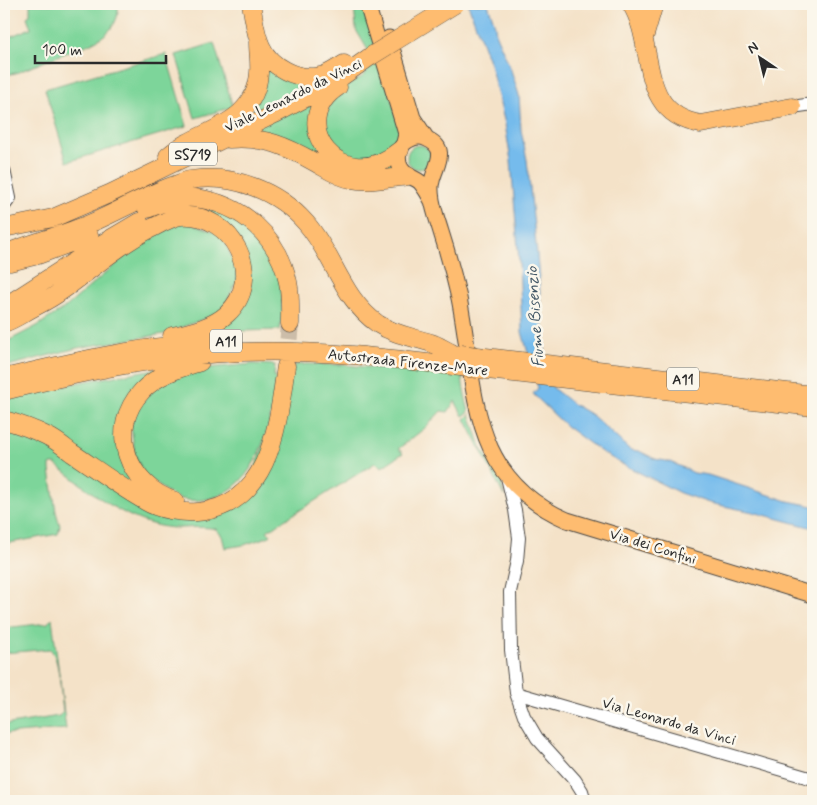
<svg xmlns="http://www.w3.org/2000/svg" width="817" height="805" font-family="Mynerve,sans-serif">
<style>
.green{fill:#7dd59a;stroke:#548062}
.water{fill:#75bbec;stroke:#50738c}
.lines{fill:none;stroke-linecap:round;stroke-linejoin:round}
.highway-tunnel{stroke:#ccbda9;stroke-width:18;stroke-dasharray:18 9;stroke-linecap:butt}
.minor-casing{stroke:#494643;stroke-width:14}
.major-casing{stroke:#494643;stroke-width:17}
.highway-casing{stroke:#494643;stroke-width:19}
.minor{stroke:#fff;stroke-width:12}
.major{stroke:#febc70;stroke-width:15}
.highway{stroke:#febc70;stroke-width:18}
.highway-bridge-casing{stroke:#494643;stroke-width:19;stroke-linecap:butt}
.highway-bridge{stroke:#febc70;stroke-width:18}
.labels{text-anchor:middle;stroke-width:5;stroke-linejoin:round;paint-order:stroke}
.shield{fill:#fbf7ec;stroke:#696865;stroke-width:1}
.shield-label{font-size:14px;font-weight:bold;fill:#2b2b2b}
.street-label{font-size:15px;fill:#2b2b2b;stroke:#fbf7ec}
.water-label{font-size:16px;font-style:italic;fill:#415665;stroke:#fbf7ec}
</style>
<rect width="100%" height="100%" fill="#fbf7ec"/>
<filter id="ink" filterUnits="userSpaceOnUse"><feTurbulence type="fractalNoise" baseFrequency=".02" numOctaves="2"/><feDisplacementMap in="SourceGraphic" scale="10" xChannelSelector="R" yChannelSelector="G"/><feConvolveMatrix kernelMatrix="1 2 1 2 8 2 1 2 1" color-interpolation-filters="sRGB"/></filter>
<filter id="wash" filterUnits="userSpaceOnUse"><feTurbulence type="fractalNoise" baseFrequency=".0096" numOctaves="4" result="noise"/><feDisplacementMap in="SourceGraphic" scale="20" xChannelSelector="R" yChannelSelector="G"/><feGaussianBlur stdDeviation="1.12" result="paint"/><feColorMatrix in="noise" values="0 0 0 0 0 0 0 0 0 0 0 0 0 0 0 0 0 1.4 0 .05"/><feComposite in="paint" operator="in"/></filter>
<g filter="url(#wash)">
<rect width="100%" height="100%" fill="#f4e2c8"/>
<!-- green -->
<path class="green" d="M30 4H118C121 36 87 45 63 54 47 60 32 67 16 73L4 75V39L31 28 27 17 30 15Z
M354 4H365L402 136 377 160 340 157 321 127 335 92 362 77 375 62 356 30Z
M214 43 233 107 195 118 176 55Z
M166 54 187 126 67 162 45 89Z
M264 62 307 84 253 112Z
M315 98 324 154 391 161 399 174 368 177 249 129Z
M407 157a12 12 0 1 1 24 0a12 12 0 1 1-24 0Z
M189 208 215 210 249 228 269 254 279 279 281 289 282 312 280 330 206 332 237 308 236 236 180 209Z
M183 221 222 234 239 276 222 312 164 334 77 348 4 367V343L37 326 66 307 139 244Z
M253 364 275 365 274 376H276C273 420 259 489 208 499 199 501 187 501 178 498 167 494 147 476 137 468L130 420 153 387 197 369Z
M307 364 345 365 462 376C463 389 466 399 469 412L463 416 455 401 448 412 441 411 425 428 398 449 403 453 382 467 375 463 267 531 271 535 270 536 244 545 225 548 222 536 216 529C199 525 182 530 165 527 122 520 89 490 55 464H52L50 465V470L56 512 60 526 58 534 4 544V424L15 427 164 512 244 498 294 365Z
M167 367 120 422 155 497 4 416V399L81 382Z
M470 414 481 447 501 481 504 496 465 419Z
M52 618 66 729 4 734V725L53 717 59 716 63 712C61 698 60 657 50 649L4 653V628L48 623Z"/>
<!-- water -->
<path class="water" d="M468 4H488L495 25 496 35 510 67 519 95 521 130 527 160 537 254 544 344 551 383 554 389 573 404 592 415 630 450 639 451 655 459 671 462 694 473 708 475 788 501 813 506V528L753 512 709 503 680 493 620 463 600 451 566 426 533 394 538 388 522 332 519 261 511 161 505 124 490 64Z"/>
</g>
<g filter="url(#ink)">
<g class="lines">
<!-- highway-tunnel -->
<path class="highway-tunnel" d="M286 366 290 324"/>
<defs>
<path id="minor" d="M792 107 813 104
M4 170 10 198 4 206
M506 473 515 510 519 538 517 561 510 592 511 650 516 693 524 716 537 738 575 780 582 791 585 801
M516 693 813 779"/>
<path id="major" d="M367 4 404 127 406 134 404 143
M389 38 413 118 427 139
M432 201C429 195 425 188 420 182 415 178 409 177 404 172 395 163 397 146 409 140 414 137 421 136 427 139 450 149 435 166 432 181 430 187 431 194 432 200 434 211 438 222 441 232 448 254 454 276 459 298 477 387 467 477 567 520L813 595"/>
<path id="highway" d="M251 4C254 18 255 33 261 46 270 67 297 81 320 76 328 75 337 68 344 64
M631 4C657 45 636 114 701 124L792 107
M644 38 654 4
M338 87C284 122 341 200 400 150
M229 139C265 136 286 146 316 163 327 169 338 177 351 179 369 183 390 178 408 176
M168 156C174 151 180 146 187 143 219 126 256 116 259 73 260 63 258 52 258 42
M147 209C161 203 179 196 195 198 242 204 278 236 288 282 291 296 290 310 290 324
M4 228 53 218 109 194 275 114 330 85 371 56
M4 254C32 243 62 235 89 224 117 212 144 196 172 186 178 184 184 181 190 180 233 173 278 191 306 223 334 255 342 299 378 324 395 335 413 337 431 343 438 345 445 350 452 353
M10 262 38 255 89 236
M4 307 100 245 139 222
M4 323C13 320 22 314 31 309 40 304 51 299 60 292 90 271 117 246 150 229 160 224 170 218 181 216 233 212 266 278 227 314 213 327 191 332 172 336
M477 356 813 395
M478 369 813 407
M4 378C79 360 155 343 232 341
M4 391C83 372 161 355 243 352 316 349 389 358 461 367
M4 420C19 424 33 429 47 436 56 440 64 447 72 453 96 469 120 487 145 501 160 510 181 513 197 512 271 506 278 423 286 366
M175 501C128 487 106 429 142 391 157 375 179 368 200 362"/>
</defs>
<!-- minor casing -->
<use href="#minor" class="minor-casing"/>
<!-- major casing -->
<use href="#major" class="major-casing"/>
<!-- highway casing -->
<use href="#highway" class="highway-casing"/>
<!-- minor -->
<use href="#minor" class="minor"/>
<!-- major -->
<use href="#major" class="major"/>
<!-- highway -->
<use href="#highway" class="highway"/>
<defs>
<path id="highway-bridge" d="M371 56 455 4
M461 354 477 356
M461 367 478 369"/>
</defs>
<!-- highway-bridge casing -->
<use href="#highway-bridge" class="highway-bridge-casing"/>
<!-- highway-bridge -->
<use href="#highway-bridge" class="highway-bridge"/>
</g>
</g>
<g class="labels">
<!-- shield labels -->
<g class="shield">
<rect x="169" y="142.5" width="48" height="23" rx="4"/>
<rect x="210" y="329.5" width="32" height="23" rx="4"/>
<rect x="667" y="367.5" width="32" height="23" rx="4"/>
</g>
<g class="shield-label">
<text x="193" y="159">SS719</text>
<text x="226" y="346">A11</text>
<text x="683" y="384">A11</text>
</g>
<!-- street labels -->
<g class="street-label">
<text transform="translate(293 95) rotate(-26)" y="5">Viale Leonardo da Vinci</text>
<text transform="translate(408 362) rotate(6)" y="5">Autostrada Firenze-Mare</text>
<text transform="translate(653 546) rotate(17)" y="5">Via dei Confini</text>
<text transform="translate(669 721) rotate(16)" y="5">Via Leonardo da Vinci</text>
</g>
<!-- water labels -->
<g class="water-label">
<text transform="translate(534 317) rotate(-94)" y="6">Fiume Bisenzio</text>
</g>
</g>
<!-- margin -->
<rect width="817" height="805" fill="none" stroke="#fbf7ec" stroke-width="20"/>
<!-- north arrow -->
<g transform="translate(760 58) rotate(325)" stroke="#fbf7ec" stroke-width="4" paint-order="stroke">
<path d="M0-4L9 19L0 12L-9 19Z" fill="#2b2b2b"/>
<text y="-8" font-size="14" font-weight="bold" text-anchor="middle" fill="#2b2b2b">N</text>
</g>
<!-- scale -->
<path d="M35 55v8h131v-8" fill="none" stroke="#2b2b2b" stroke-width="2.5"/>
<text x="42" y="55" font-size="15" fill="#2b2b2b" stroke="#fbf7ec" stroke-width="4" paint-order="stroke">100 m</text>
</svg>
